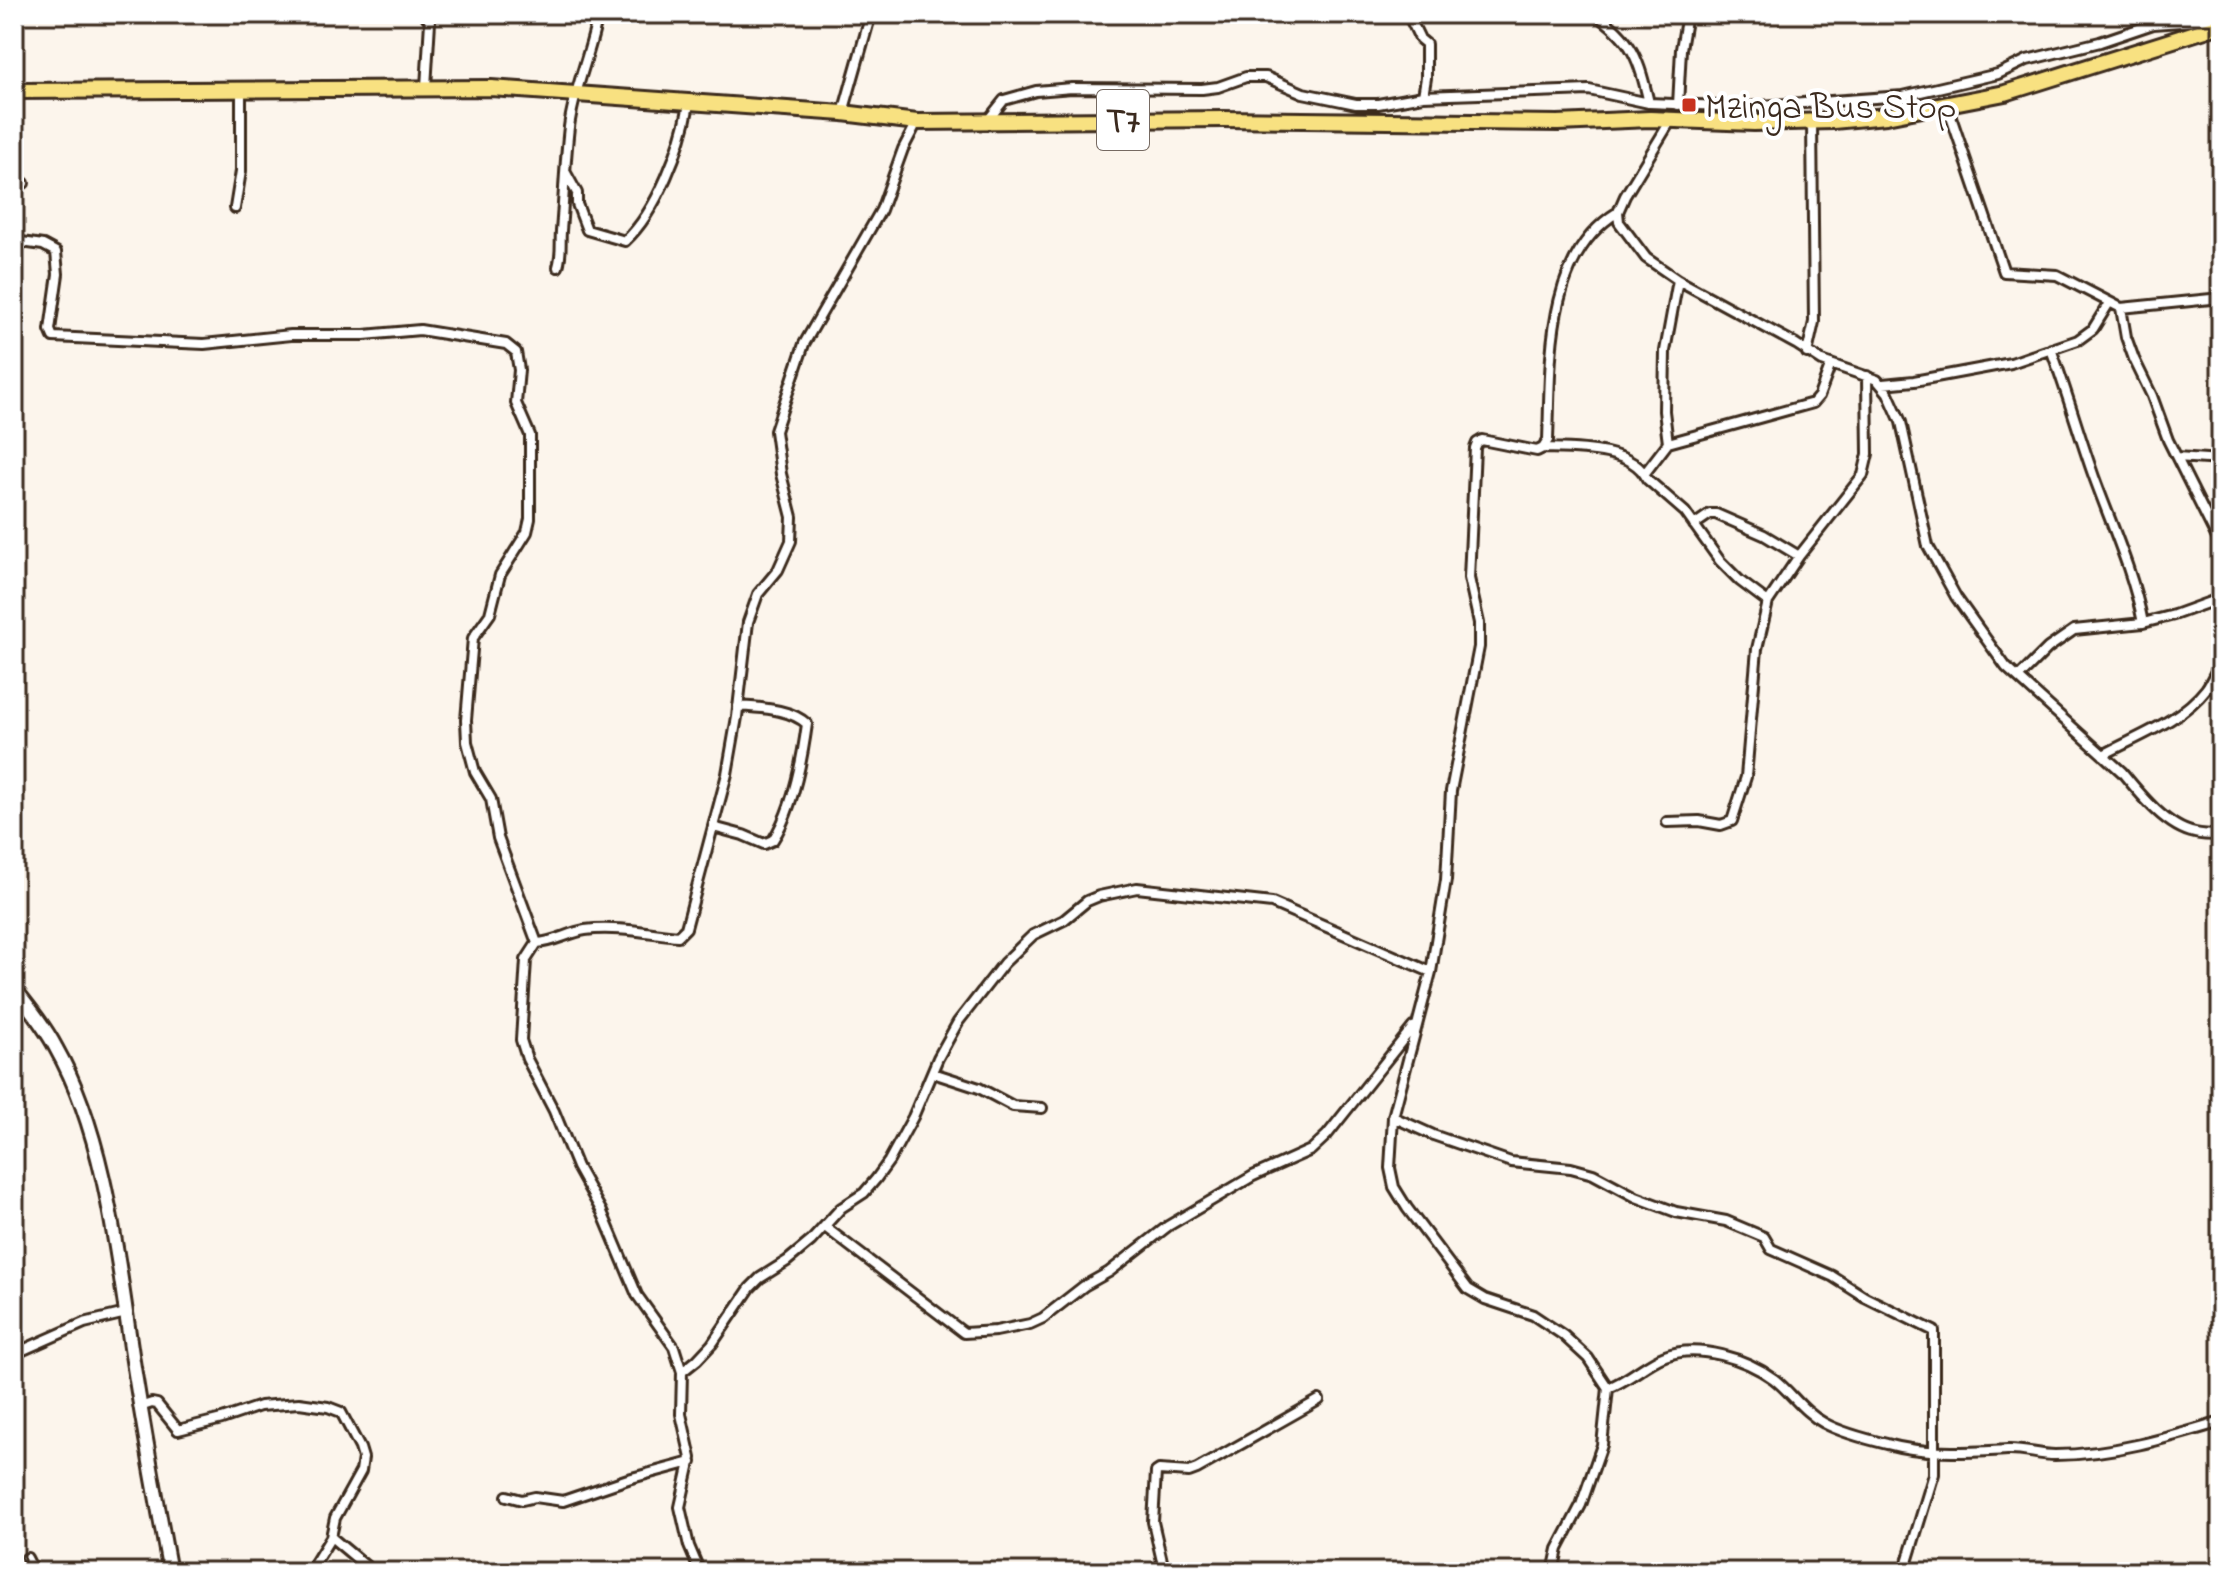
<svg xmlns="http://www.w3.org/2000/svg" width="2235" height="1586" font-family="'Indie Flower',sans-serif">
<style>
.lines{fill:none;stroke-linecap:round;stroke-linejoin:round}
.minor-casing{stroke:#3b2a1e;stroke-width:14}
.secondary-casing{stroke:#3b2a1e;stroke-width:18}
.trunk-casing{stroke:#3b2a1e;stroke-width:20}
.minor{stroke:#fff;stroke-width:8}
.secondary{stroke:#fff;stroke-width:12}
.trunk{stroke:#f8e181;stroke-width:14}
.poi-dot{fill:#c8321e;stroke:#fff;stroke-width:3}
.labels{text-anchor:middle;stroke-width:8;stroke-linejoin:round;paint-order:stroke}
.shield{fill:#fff;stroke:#766a62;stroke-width:2}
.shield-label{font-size:34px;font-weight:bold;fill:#3b2a1e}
.poi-label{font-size:36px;fill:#3b2a1e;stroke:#fff;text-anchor:start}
</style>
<rect width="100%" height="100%" fill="#fcf5ec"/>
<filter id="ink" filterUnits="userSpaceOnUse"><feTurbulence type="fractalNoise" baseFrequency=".0125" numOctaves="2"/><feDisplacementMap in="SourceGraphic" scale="16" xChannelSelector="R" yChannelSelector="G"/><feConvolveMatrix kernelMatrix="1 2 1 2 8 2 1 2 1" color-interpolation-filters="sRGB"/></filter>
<g filter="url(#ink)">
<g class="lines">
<defs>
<path id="minor" d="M425 14 430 22 426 87
M1408 14 1420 39 1426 44V78L1423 96
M1595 14C1633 39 1639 60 1649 103
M1678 105 1681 49 1687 14
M1947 105 2004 272 2057 275 2121 308 2221 298
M843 113 871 14
M988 120 1004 100 1036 91 1072 88 1202 89 1218 87 1246 77H1266L1303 93 1356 104H1378L1423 96 1589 90 1649 103 1746 107 1903 96 1998 74 2027 60 2100 42 2153 24 2209 20 2221 15
M1671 120 1625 196 1618 212 1619 222 1646 258 1678 280 1796 344 1822 361 1877 380 1888 393 1901 422 1928 546 1956 597 2006 667 2122 772C2140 794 2166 827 2195 833 2203 835 2213 835 2221 835
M566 173 577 193V204L587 230 625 241C657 212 682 145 689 104
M14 183H24
M235 208 241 171V90
M14 241 43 245 56 252 58 274 50 330 53 337 204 344 291 335H364L420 330 506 344 516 352 519 370 516 403 530 435V519L527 532 500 575 490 614 473 638 466 720 467 742 475 772 491 799 498 838 537 943
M558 267C562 254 560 244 561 231 564 196 565 161 569 127 574 88 591 53 598 14
M2121 308 2126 337 2134 359 2152 396 2168 440 2221 546
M2051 349C2067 392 2079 435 2094 477 2112 526 2133 572 2143 623
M1807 353 1814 322 1812 121
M1883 384 1914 381 2011 363 2078 340 2093 329 2109 303
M1668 443 1664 411 1665 351 1678 280
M1543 448C1573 449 1633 447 1647 479L1685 512 1720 561 1740 581 1768 602
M2177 457 2221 460
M1645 473 1668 443 1813 403 1819 396 1831 364
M1694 525 1710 514H1716L1764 535 1799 556
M2018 678 2048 648 2074 630 2143 623 2174 615 2221 598
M2103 755C2138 736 2181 721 2206 689 2212 681 2216 670 2221 661
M1667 822 1699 821 1721 825 1732 821 1746 777 1757 649 1768 602 1799 556 1863 475 1868 454 1867 376
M713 827 743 835 764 844 773 840C793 809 802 761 807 724 790 708 759 708 738 706
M933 1073 979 1088 1013 1106 1042 1108
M1393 1117 1433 1135 1511 1162 1571 1168 1593 1174 1636 1197 1676 1212 1726 1221 1764 1237 1771 1249 1832 1276 1865 1297 1934 1331V1474L1904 1572
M825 1227 964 1333 996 1331 1030 1324 1043 1318 1084 1286 1109 1272 1168 1226 1253 1176 1311 1150 1327 1135 1413 1027
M14 1354 84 1323 126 1313
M682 1372 697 1360 712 1344 750 1288 760 1278 787 1261 811 1241 841 1208 864 1193 876 1179 889 1161 913 1117 938 1058 958 1022 1004 963 1033 935 1064 920 1087 901 1099 896 1137 888 1272 903 1431 972
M1608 1388C1630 1380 1646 1363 1665 1356 1698 1343 1747 1359 1774 1379 1792 1393 1803 1412 1824 1423 1842 1433 1866 1439 1887 1444 1926 1455 1967 1452 2007 1450 2023 1449 2039 1455 2055 1455 2111 1455 2168 1438 2221 1422
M140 1407 152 1403 157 1404 178 1430 222 1419 260 1406 299 1403 328 1407 341 1412 360 1448 363 1458 361 1471 335 1518 331 1537 315 1563 313 1572
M507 1496 522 1500 535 1497 563 1501 628 1479 691 1462
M331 1537 373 1572
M27 1558 34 1572
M700 1572 689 1546 680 1507 691 1458 681 1414 682 1372 674 1347 637 1295 602 1212 577 1167 554 1111 527 1059 521 1040 526 960 537 943C554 942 568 933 585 930 616 926 648 933 678 936L686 928 727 774 737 717 748 622 758 594 778 570 791 541 792 517 781 474 775 431 804 344 881 210 903 149 917 122
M1159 1572 1162 1561 1153 1522 1156 1472 1159 1470 1189 1472 1197 1469 1319 1400
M1553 1572 1558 1549 1581 1505 1602 1445 1608 1388 1588 1358 1563 1335 1533 1315 1485 1299 1468 1289 1407 1208 1394 1187 1390 1168 1393 1117 1431 972 1446 880 1451 791 1479 647V623L1469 578 1475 448 1477 443 1482 440 1537 451 1543 448 1548 440C1551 364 1544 257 1618 212"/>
<path id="secondary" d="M14 988C29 1007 45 1027 56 1048 106 1136 118 1262 133 1361 144 1432 157 1502 170 1572"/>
<path id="trunk" d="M14 91 491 88 843 113 917 122 1223 119 1558 123 1650 119 1754 123 1833 121 1886 116 2005 93 2221 25"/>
</defs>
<!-- minor casing -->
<use href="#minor" class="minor-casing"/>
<!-- secondary casing -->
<use href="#secondary" class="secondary-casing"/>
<!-- trunk casing -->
<use href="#trunk" class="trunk-casing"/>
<!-- minor -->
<use href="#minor" class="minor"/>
<!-- secondary -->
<use href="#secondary" class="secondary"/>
<!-- trunk -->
<use href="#trunk" class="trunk"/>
</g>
</g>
<!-- markers -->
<rect class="poi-dot" x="1681" y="97" width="16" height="16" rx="4"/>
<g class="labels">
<!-- shield labels -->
<rect class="shield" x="1097" y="90" width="52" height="60" rx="6"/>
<g class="shield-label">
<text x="1123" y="132">T7</text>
</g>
<!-- poi labels -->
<g class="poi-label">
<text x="1705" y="118">Mzinga Bus Stop</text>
</g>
</g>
<!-- margin -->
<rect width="2235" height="1586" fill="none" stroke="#fff" stroke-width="48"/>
<rect x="24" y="24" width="2187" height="1538" fill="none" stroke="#3b2a1e" stroke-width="3" filter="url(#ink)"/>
</svg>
